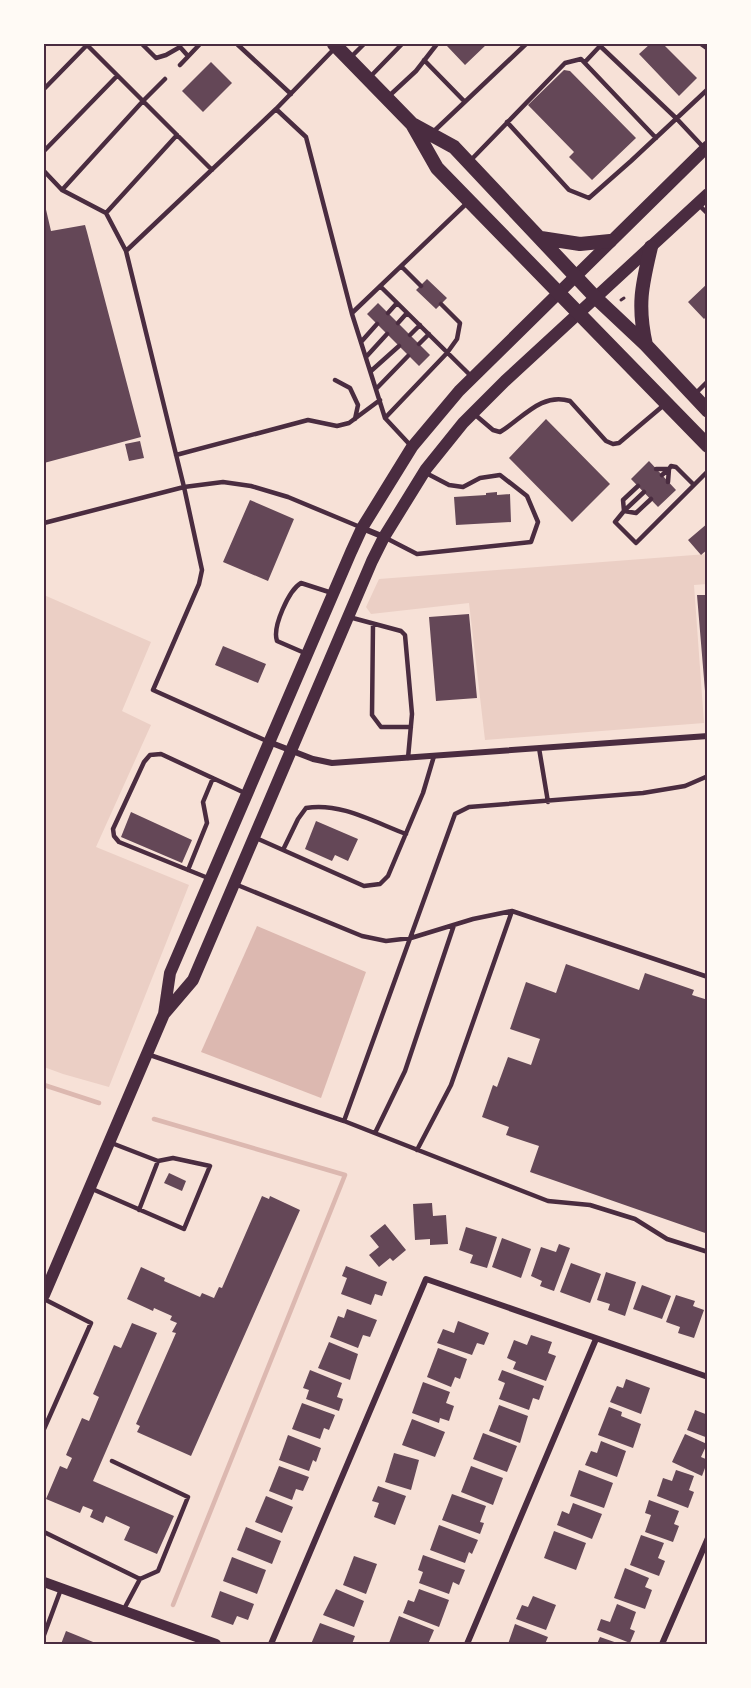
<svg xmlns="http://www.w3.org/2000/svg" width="751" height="1688" font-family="Poppins,sans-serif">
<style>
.green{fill:#ebcfc5}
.water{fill:#dcb8b0}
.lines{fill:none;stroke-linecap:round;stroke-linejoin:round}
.stream{stroke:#dcb8b0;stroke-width:4.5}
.building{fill:#644757}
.path{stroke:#4a2c40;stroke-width:3}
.service{stroke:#4a2c40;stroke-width:4.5}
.minor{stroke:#4a2c40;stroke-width:6}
.tertiary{stroke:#4a2c40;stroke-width:10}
.secondary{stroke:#4a2c40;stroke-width:12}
.primary{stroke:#4a2c40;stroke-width:14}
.neatline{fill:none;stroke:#4a2c40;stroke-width:2}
</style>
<rect width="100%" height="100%" fill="#f7e1d7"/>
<!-- green -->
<path class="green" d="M707 554V584L694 585 704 723 485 740 469 603 371 614 366 607 379 579Z
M44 595 151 642 122 711 151 725 96 847 189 885 109 1087 63 1074 44 1067Z"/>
<!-- water -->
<path class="water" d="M257 926 366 972 321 1098 201 1052Z"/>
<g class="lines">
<!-- stream -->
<path class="stream" d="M44 1085 99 1103
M154 1119 345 1175 173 1605"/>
</g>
<!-- building -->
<path class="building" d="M450 44H487L465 65 447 46Z
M650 44H663L697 78 679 96 639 54Z
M211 62 232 83 203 112 182 91Z
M564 70 570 71 636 138 592 180 569 157 574 152 528 105Z
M44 201 51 231 85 225 87 232 141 437 44 463Z
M427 279 447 298 436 309 416 290Z
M708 283V315L704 319 688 302Z
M378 303 430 355 419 366 367 314Z
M546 419 610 484 572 522 509 458Z
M140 441 144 458 129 461 125 444Z
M649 461 676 490 658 507 631 479Z
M497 492V495L510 494 511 522 456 525 454 497 486 495V493Z
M250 500 294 519 268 581 223 562Z
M708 523V549L701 555 688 540Z
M697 595H708V702L706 703Z
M469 614 477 698 436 701 429 617Z
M223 646 266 664 258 683 215 665Z
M131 812 192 840 182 863 121 837Z
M316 821 358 839 348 861 335 855 332 861 305 849Z
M566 964 639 990 645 973 694 990 692 995 708 1000V1234L530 1172 539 1146 506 1135 509 1127 482 1117 493 1085 497 1087 508 1057 531 1065 540 1039 510 1029 526 982 556 993Z
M169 1173 186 1181 182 1191 164 1183Z
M262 1196 269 1199 270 1196 300 1210 191 1456 137 1432 140 1426 136 1424 176 1333 172 1332 177 1323 170 1320 172 1316 154 1308 153 1311 127 1299 141 1267 165 1278 164 1281 200 1297 202 1293 214 1298 219 1287 222 1288Z
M432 1203 433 1216 446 1215 448 1244 430 1245V1239L415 1240 413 1204Z
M385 1224 406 1250 393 1261 390 1258 379 1267 369 1255 379 1247 370 1236Z
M466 1227 497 1237 487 1268 470 1263 473 1255 459 1250Z
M502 1238 531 1249 521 1278 492 1267Z
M559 1244 570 1248 554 1291 540 1286 542 1281 531 1276 541 1247 556 1252Z
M571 1263 601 1274 590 1303 560 1292Z
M346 1266 387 1282 382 1296 375 1294 371 1305 341 1294 347 1278 342 1276Z
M606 1272 636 1282 625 1316 608 1310 610 1304 597 1300Z
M642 1285 671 1296 662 1319 633 1309Z
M676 1295 695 1301 693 1306 704 1310 694 1338 678 1333 680 1327 666 1322Z
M347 1309 377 1320 370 1337 363 1335 358 1348 330 1337 338 1316 344 1318Z
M458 1321 489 1333 484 1345 477 1343 472 1355 437 1343 443 1329 454 1333Z
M132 1323 157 1333 93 1481 174 1516 157 1554 124 1540 130 1527 106 1516 103 1523 90 1517 93 1510 83 1506 80 1513 46 1499 60 1466 67 1469 72 1458 66 1455 82 1418 89 1421 99 1397 93 1394 114 1345 121 1348Z
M531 1335 552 1342 548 1353 556 1356 546 1381 513 1369 516 1362 507 1358 514 1340 527 1345Z
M329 1342 358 1354 350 1380 318 1368Z
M438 1348 467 1359 460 1379 455 1377 451 1387 427 1377Z
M310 1370 342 1383 337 1397 343 1399 339 1411 306 1399 309 1390 303 1388Z
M502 1370 544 1386 539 1400 533 1398 529 1410 499 1399 505 1383 498 1380Z
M626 1379 650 1388 641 1414 610 1402 617 1386 623 1388Z
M423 1382 450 1392 446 1403 454 1406 449 1421 440 1418 439 1423 412 1413Z
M302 1403 335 1415 329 1430 324 1428 320 1439 292 1429Z
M499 1405 528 1416 520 1443 489 1431Z
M609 1407 622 1412 621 1416 641 1424 633 1448 598 1435Z
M695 1410 708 1415V1438L687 1430Z
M412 1419 445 1432 435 1457 402 1445Z
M483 1433 517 1446 507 1472 473 1459Z
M685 1434 707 1444 701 1457 708 1460 702 1476 672 1462Z
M288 1435 321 1448 316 1462 313 1460 309 1471 279 1460Z
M601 1441 626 1451 617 1477 585 1465 591 1451 597 1453Z
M394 1453 419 1460 411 1490 385 1482Z
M279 1466 309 1477 303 1491 296 1489 292 1500 269 1491Z
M471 1466 503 1478 493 1505 461 1492Z
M579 1470 613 1483 604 1508 570 1496Z
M676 1470 694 1476 689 1490 694 1492 688 1508 657 1496 663 1478 672 1481Z
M378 1486 406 1496 395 1525 374 1517 379 1503 372 1501Z
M452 1494 486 1506 480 1522 484 1523 480 1534 442 1520Z
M266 1496 293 1507 282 1533 255 1522Z
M649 1500 679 1511 674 1524 679 1526 673 1542 645 1532 651 1515 645 1513Z
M573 1503 602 1514 592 1539 557 1525 562 1511 569 1514Z
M439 1525 478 1540 472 1554 469 1552 465 1563 430 1550Z
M246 1527 281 1541 272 1564 237 1550Z
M554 1531 586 1543 576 1570 544 1558Z
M641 1535 664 1543 658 1558 665 1561 659 1576 630 1565Z
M423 1555 465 1570 459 1585 453 1582 449 1594 419 1583 423 1572 418 1570Z
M354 1556 377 1564 366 1594 343 1585Z
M232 1557 266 1570 257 1594 223 1581Z
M625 1568 649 1578 645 1587 652 1590 645 1609 614 1598Z
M336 1589 364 1601 354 1627 323 1615Z
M419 1589 449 1600 439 1627 403 1613 408 1600 414 1602Z
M220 1591 254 1604 248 1620 237 1616 233 1625 211 1617Z
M533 1596 556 1605 546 1630 516 1619 522 1605 528 1607Z
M617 1604 636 1612 630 1629 635 1631 630 1643 597 1630 601 1619 610 1622Z
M399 1616 434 1630 428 1644 389 1643Z
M320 1623 355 1636 352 1644H311Z
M515 1624 548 1637 545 1644H508Z
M66 1631 98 1644H61Z
M600 1637 620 1644H597Z"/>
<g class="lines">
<!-- path -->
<path class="path" d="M621 300 624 298"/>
<!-- service -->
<path class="service" d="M142 44 156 58 166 55 180 47 188 56
M237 44 291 94
M598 44 677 119 705 149
M701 44 708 49
M351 57 364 44
M424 60 465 102
M585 62 600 46
M180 65 200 44
M165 79 143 101 212 170
M368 79 402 44
M44 89 87 45
M389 96 416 71 437 44
M276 109 306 137 352 314 385 418 412 447
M507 122 569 190 589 198 631 161 708 89
M432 133 526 44
M44 151 117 76
M469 162 565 63 581 59 656 138
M44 171 62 190 106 213 126 251
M62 190 143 101 87 45 89 44
M699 205 708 214
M106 213 177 135
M401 266 421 286
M380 286 471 376
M352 313 467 203
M388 313 397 303
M398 323 407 313
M410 335 420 325
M361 342 377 324
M419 344 429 334
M366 357 387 334
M371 371 399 346
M335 380 350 388 358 405 355 419
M376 389 408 356
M695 394 708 381
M473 413 493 430 500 432C522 419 541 392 570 401L606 441 613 444 619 443 664 405
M385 418 447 353 457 339 460 323 441 304
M176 455 308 420 337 426 349 423 380 400
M656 469H669L671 466 676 467 693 484
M662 475 669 469
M668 482 669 469
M651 499 636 513 624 511 615 522 636 543 708 471
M624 511 623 500 638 486
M624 511 644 492
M44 523 184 487 223 482 251 486 288 497 360 527
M384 537 417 554 531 542 538 522 527 496 500 475 480 478 463 487 449 485 426 473
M349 617 401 631 405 635 412 714 408 758
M373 624 372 715 381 727H411
M307 654 277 641C272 627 289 590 301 583L332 593
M269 742 153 690 199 584 202 570 184 487 126 251 276 109 335 48
M539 748 548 802
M256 838 364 886 380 884 388 876 423 793 434 756
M283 850 298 819 306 808C340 802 374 822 406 834
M188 870 207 823 203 802 213 778
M208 878 119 842 114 836 113 829 144 762 150 755 161 754 247 794
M235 884 362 936 386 941 411 938 473 919 512 911 708 977
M147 1054 344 1121 548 1201 590 1205 635 1219 667 1239 708 1252
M344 1121 455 814 469 807 643 793 685 786 708 776
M375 1133 405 1071 454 925
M417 1150 451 1085 512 911
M90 1188 184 1229 210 1166 173 1158 158 1161 109 1142
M139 1210 158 1161
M44 1299 91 1323 44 1429
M112 1461 188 1497 158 1571 140 1579
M44 1532 140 1579 124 1609
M44 1635 61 1589"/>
<!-- minor -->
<path class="minor" d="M362 528 384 537
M269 742 313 759 332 763 708 736
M271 1644 426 1279 708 1377
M467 1644 596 1339
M662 1644 708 1538"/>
<!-- tertiary -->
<path class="tertiary" d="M44 1582 216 1644"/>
<!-- secondary -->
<path class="secondary" d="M164 1014 193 980 372 561 384 537 426 469 463 423 505 381 708 194
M44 1295 164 1014 170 973 351 552 362 528 412 447 459 391 708 146"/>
<!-- primary -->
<path class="primary" d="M334 44 412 124 437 168 708 446
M412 124 454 147 596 298 646 345 708 411
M541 238 580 244 610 241
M646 345C637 305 642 285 651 247"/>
</g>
<!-- border -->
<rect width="751" height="1688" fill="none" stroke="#fffaf5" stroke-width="90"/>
<rect x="45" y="45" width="661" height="1598" class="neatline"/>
</svg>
